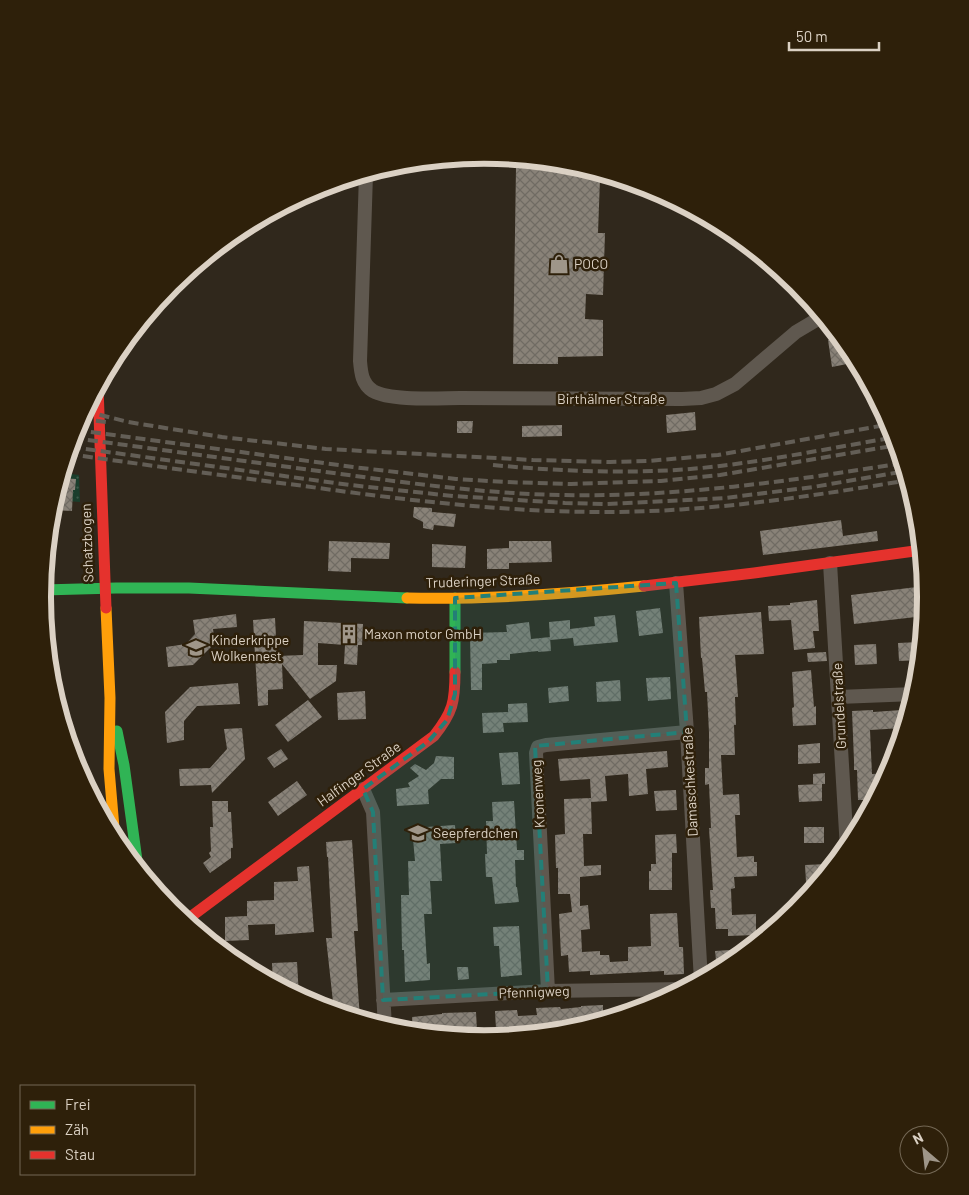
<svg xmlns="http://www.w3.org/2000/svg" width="969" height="1195" font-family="Barlow,sans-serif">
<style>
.garden{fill:url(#garden-dots)}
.building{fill:url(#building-cross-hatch)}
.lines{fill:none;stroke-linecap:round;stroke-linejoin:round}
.street{stroke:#5f584f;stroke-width:14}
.fast{stroke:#30b455;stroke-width:11}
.slow{stroke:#ff9f0a;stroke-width:11}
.jam{stroke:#e5322d;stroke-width:11}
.rail{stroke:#635e56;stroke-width:4;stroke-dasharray:10 5;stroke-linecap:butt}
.marked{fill:#237f77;fill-opacity:0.2;stroke:#237f77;stroke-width:4;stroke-dasharray:10 6;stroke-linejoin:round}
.labels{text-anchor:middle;stroke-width:5;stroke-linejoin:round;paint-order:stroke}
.poi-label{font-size:14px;fill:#dbd1c4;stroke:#2e200a;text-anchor:start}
.street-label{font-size:14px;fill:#dbd1c4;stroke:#2e200a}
.rim{fill:none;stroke:#dbd1c4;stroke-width:6}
</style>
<defs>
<pattern id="garden-dots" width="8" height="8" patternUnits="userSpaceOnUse" patternTransform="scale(1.25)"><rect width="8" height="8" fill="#1a3e2c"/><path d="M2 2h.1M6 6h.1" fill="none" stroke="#3b5949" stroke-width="1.8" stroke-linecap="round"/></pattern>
<pattern id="building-cross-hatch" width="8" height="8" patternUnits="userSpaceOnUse" patternTransform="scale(1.25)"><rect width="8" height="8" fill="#898278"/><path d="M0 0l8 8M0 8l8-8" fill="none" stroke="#706b63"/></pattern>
</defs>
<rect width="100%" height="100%" fill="#30281c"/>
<!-- garden -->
<path class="garden" d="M63 473 79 475 80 502 55 500Z"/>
<!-- building -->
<path class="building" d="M516 167 588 170V178L600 179 598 233H605L603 295 586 294 585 319 603 320V356L558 357V364H513Z
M840 338 852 352 857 362 832 367 828 340Z
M695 412 696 430 667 433 666 415Z
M457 421H473L472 433H457Z
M562 425V436L522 437V426Z
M61 478 76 479 75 490H73L72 511 51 510 54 500H60Z
M414 507 432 508V512L456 514 454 527 434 525 433 530 423 528V522L413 517Z
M918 513 921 539 912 540 909 514Z
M841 520 843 536 877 531 878 541 763 555 760 531Z
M329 541 390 543 389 559 351 558V572L328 571Z
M509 541H551L552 562 509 563V569H487V549L509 548Z
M432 544 466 546 465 568 432 567Z
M925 586 926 598 925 616 854 624 851 595Z
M817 600 819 631H813L815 648 794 650 791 620 769 621 768 606 790 605V603Z
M660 608 663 633 639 636 636 611Z
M761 612 764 654 735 655 738 697H735L736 725H734L735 755H721L723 795 739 794 740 815H735L737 857 754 856V862H757V876L734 877 735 888 731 889 732 915 756 914V935L728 936V929H716L715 908H711L710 890H713L709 828H711L709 784 705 785V768H709V733L707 692H705L702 658H701L699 617Z
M236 614 237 627 213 629 215 643 193 665 168 667 166 647 186 644 195 634 193 620Z
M615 615 618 642 574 646 573 638 550 640 549 622 570 620V629L595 626 594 617Z
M275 618 277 656 303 655 304 621 363 624 362 645H358L357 665 344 664 345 645 318 643V665H337L336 681 310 699 282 664 283 689 268 690V705L258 706 253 620Z
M529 622 531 639 550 637 551 651 538 652V651L510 654V660H497V663L482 664V690H471L470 633 507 632 506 625Z
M919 642 920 660 899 661 898 643Z
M876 644 877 664 855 665 854 645Z
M826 652 827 661 808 662 807 653Z
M811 670 814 707 816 706V725L793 726 792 708 794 707 792 672Z
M670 677 671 699 648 701 646 678Z
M620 680 621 701 597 702 596 682Z
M238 683 240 704 197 706 184 721V740L167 743 165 712 190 687Z
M568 686 569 701 549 703 548 688Z
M365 691 366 719 338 720 337 693Z
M308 700 322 717 288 742 275 725Z
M527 703 528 722 503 723 504 732 483 733 482 713 508 712V704Z
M873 710V712L902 710 903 728 870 730 872 774 889 773 884 783 879 784 880 791 875 800H858L857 770H854V761L852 711Z
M242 728 245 759 212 793 211 785 180 786 179 769 210 768 227 749 224 729Z
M820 743V763L798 764V745Z
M281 749 288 759 274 768 267 758Z
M667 751 668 767 646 769 648 794 629 796 628 774 605 776 607 801 591 802 592 834H583L584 866 601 865V875L580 877V906L588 905 590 929 581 930 582 952 600 951V955H609L610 962 628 961V947L651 946 650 914 677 913 679 947H683L684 974 664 975V971L590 975V971L569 972 568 955 561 956 559 914 572 912 570 894H558V868H556L555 835 565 834 564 799 591 798 590 779 560 781 558 759Z
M518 752 520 784 502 785 499 753Z
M436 756 454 757V779H441L428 790 429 804 397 806 396 789 410 787 408 783 419 776 410 768 415 764 426 770 434 763Z
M825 773V784H813V774Z
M297 781 307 795 278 816 268 802Z
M822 784V801L799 802 798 785Z
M676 790 677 810 656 811 654 791Z
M212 801H228V812H231L233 848H231V858L210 873 203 863 211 857 209 853 211 851 210 827H213Z
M514 801 517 850H524V860H515L516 887H517L519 902 495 904 492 877H486L485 854H487L486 821H493L492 802Z
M455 825 456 843 440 844 442 881H430L432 914H424L427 964 430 963V980L405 982 404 950H402L401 895H409L408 861H415L412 828Z
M804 827H824V843H804Z
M676 834 677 853H672V890H649V871H651V864H656L655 835Z
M352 840 358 931H354L360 1019 334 1011 326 938H332L328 857H327L326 842Z
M827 864V874L820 882H806L805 865Z
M309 866 314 932 275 935V924L248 925 249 940 225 941V917L247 916V901L274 900V882L298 881 297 867Z
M519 926 522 975 501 977 499 946H494L493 927Z
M730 950 731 964 723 969H717L715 951Z
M297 962 298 979 299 997 273 983 272 963Z
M457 967H468L469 979 458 980Z
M603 1005V1021L600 1022H581V1019L561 1020V1025L496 1029 495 1011 517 1010 518 1016 537 1015 536 1008 560 1007 561 1009 581 1007V1006Z
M476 1012 477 1030H453L413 1032 412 1017 442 1014V1013Z"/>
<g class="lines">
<!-- street -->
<path class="street" d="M366 174 360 361C361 373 362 384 373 391 390 401 439 398 460 398 534 399 608 398 682 399L701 398 716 394 735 384 796 332 823 316
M830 563 847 849
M676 583 687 732 701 981
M838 697 915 694
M363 789 373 812 385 1027
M548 991 536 753 538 747 546 745 687 732
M383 1000 548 991 685 989"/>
<!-- fast -->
<path class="fast" d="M43 590 116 588H189L407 598
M455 598V672
M117 731 124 765 138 868"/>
<!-- slow -->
<path class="slow" d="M407 598C486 600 566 594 644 586
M106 608 110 698 109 769 115 840"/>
<!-- jam -->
<path class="jam" d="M98 387 106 608
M644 586 754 573 922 550
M185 921 434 736C453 712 455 702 455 672"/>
<!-- rail -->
<path class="rail" d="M85 411 128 422 222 437 326 449 533 460 610 462 648 461 718 455 891 424
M81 419 106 422
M76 430 353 467 456 479 505 482 571 484 661 481 720 475 898 445
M73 438C155 449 237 460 319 471 401 482 483 494 565 495 679 497 791 481 903 463
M71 447 350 485 453 496 565 503 607 504 725 498 813 487 906 471
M68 454C147 465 226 476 304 486 404 500 504 512 605 512 707 512 808 497 909 480
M493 465C568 472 645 475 720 466 778 459 837 447 896 437"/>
</g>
<!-- marked area -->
<path class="marked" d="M676 583 687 732 535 746 548 991 383 1000 373 812 363 789 428 742 447 720 455 694V598Z"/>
<!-- icons -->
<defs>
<symbol id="shop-bare" viewBox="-9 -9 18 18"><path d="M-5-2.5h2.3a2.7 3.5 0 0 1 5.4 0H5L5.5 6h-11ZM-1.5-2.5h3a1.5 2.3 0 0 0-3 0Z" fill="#9f9689" stroke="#2e200a" stroke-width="2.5" paint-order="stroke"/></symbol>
<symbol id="building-bare" viewBox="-9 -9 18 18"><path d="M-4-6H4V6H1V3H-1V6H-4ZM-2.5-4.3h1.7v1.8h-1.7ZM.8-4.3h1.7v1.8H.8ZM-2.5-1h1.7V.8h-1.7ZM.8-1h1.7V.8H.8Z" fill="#9f9689" stroke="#2e200a" stroke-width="2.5" paint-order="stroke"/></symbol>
<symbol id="school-bare" viewBox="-9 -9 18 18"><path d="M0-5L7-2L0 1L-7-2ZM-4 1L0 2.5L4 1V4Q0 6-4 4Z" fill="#9f9689" stroke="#2e200a" stroke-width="2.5" paint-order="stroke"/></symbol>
</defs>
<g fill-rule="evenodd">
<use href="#shop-bare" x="545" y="250" width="28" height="28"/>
<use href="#building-bare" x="335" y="620" width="28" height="28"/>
<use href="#school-bare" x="182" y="634" width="28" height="28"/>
<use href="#school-bare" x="404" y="819" width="28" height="28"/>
</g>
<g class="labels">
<!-- poi labels -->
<g class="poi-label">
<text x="574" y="269">POCO</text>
<text x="364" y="639">Maxon motor GmbH</text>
<text x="211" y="645">Kinderkrippe<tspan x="211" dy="16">Wolkennest</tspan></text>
<text x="433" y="838">Seepferdchen</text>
</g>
<!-- street labels -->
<g class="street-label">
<text x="611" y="404">Birthälmer Straße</text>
<text transform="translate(87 543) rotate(-92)" y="5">Schatzbogen</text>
<text transform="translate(483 581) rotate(-2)" y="5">Truderinger Straße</text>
<text transform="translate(839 706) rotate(-93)" y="5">Grundelstraße</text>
<text transform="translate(359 774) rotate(-36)" y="5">Halfinger Straße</text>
<text transform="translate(690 782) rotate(-93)" y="5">Damaschkestraße</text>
<text transform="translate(538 794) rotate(-93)" y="5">Kronenweg</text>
<text transform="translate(534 992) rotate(-2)" y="5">Pfennigweg</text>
</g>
</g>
<!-- crop -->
<path d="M0 0H969V1195H0ZM51 597a433 433 0 1 1 866 0a433 433 0 1 1-866 0Z" fill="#2e200a" fill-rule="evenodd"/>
<path class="rim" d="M51 597a433 433 0 1 1 866 0a433 433 0 1 1-866 0Z"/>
<!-- legend -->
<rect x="20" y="1085" width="175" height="90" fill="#2e200a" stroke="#736754"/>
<rect x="30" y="1101" width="25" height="8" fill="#30b455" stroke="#736754"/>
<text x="65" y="1110" font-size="15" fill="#dbd1c4">Frei</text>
<rect x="30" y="1126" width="25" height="8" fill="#ff9f0a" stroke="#736754"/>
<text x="65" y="1135" font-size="15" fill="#dbd1c4">Zäh</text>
<rect x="30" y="1151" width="25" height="8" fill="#e5322d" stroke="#736754"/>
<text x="65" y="1160" font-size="15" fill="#dbd1c4">Stau</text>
<!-- north arrow -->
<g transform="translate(924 1150) rotate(332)"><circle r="24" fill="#2e200a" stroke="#736754"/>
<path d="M0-4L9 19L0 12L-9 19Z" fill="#9f9689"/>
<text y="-8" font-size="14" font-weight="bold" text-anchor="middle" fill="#dbd1c4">N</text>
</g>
<!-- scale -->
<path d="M789 42v8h90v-8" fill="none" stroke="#dbd1c4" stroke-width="2.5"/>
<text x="796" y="42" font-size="15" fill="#dbd1c4" stroke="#2e200a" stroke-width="4" paint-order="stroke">50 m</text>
</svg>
